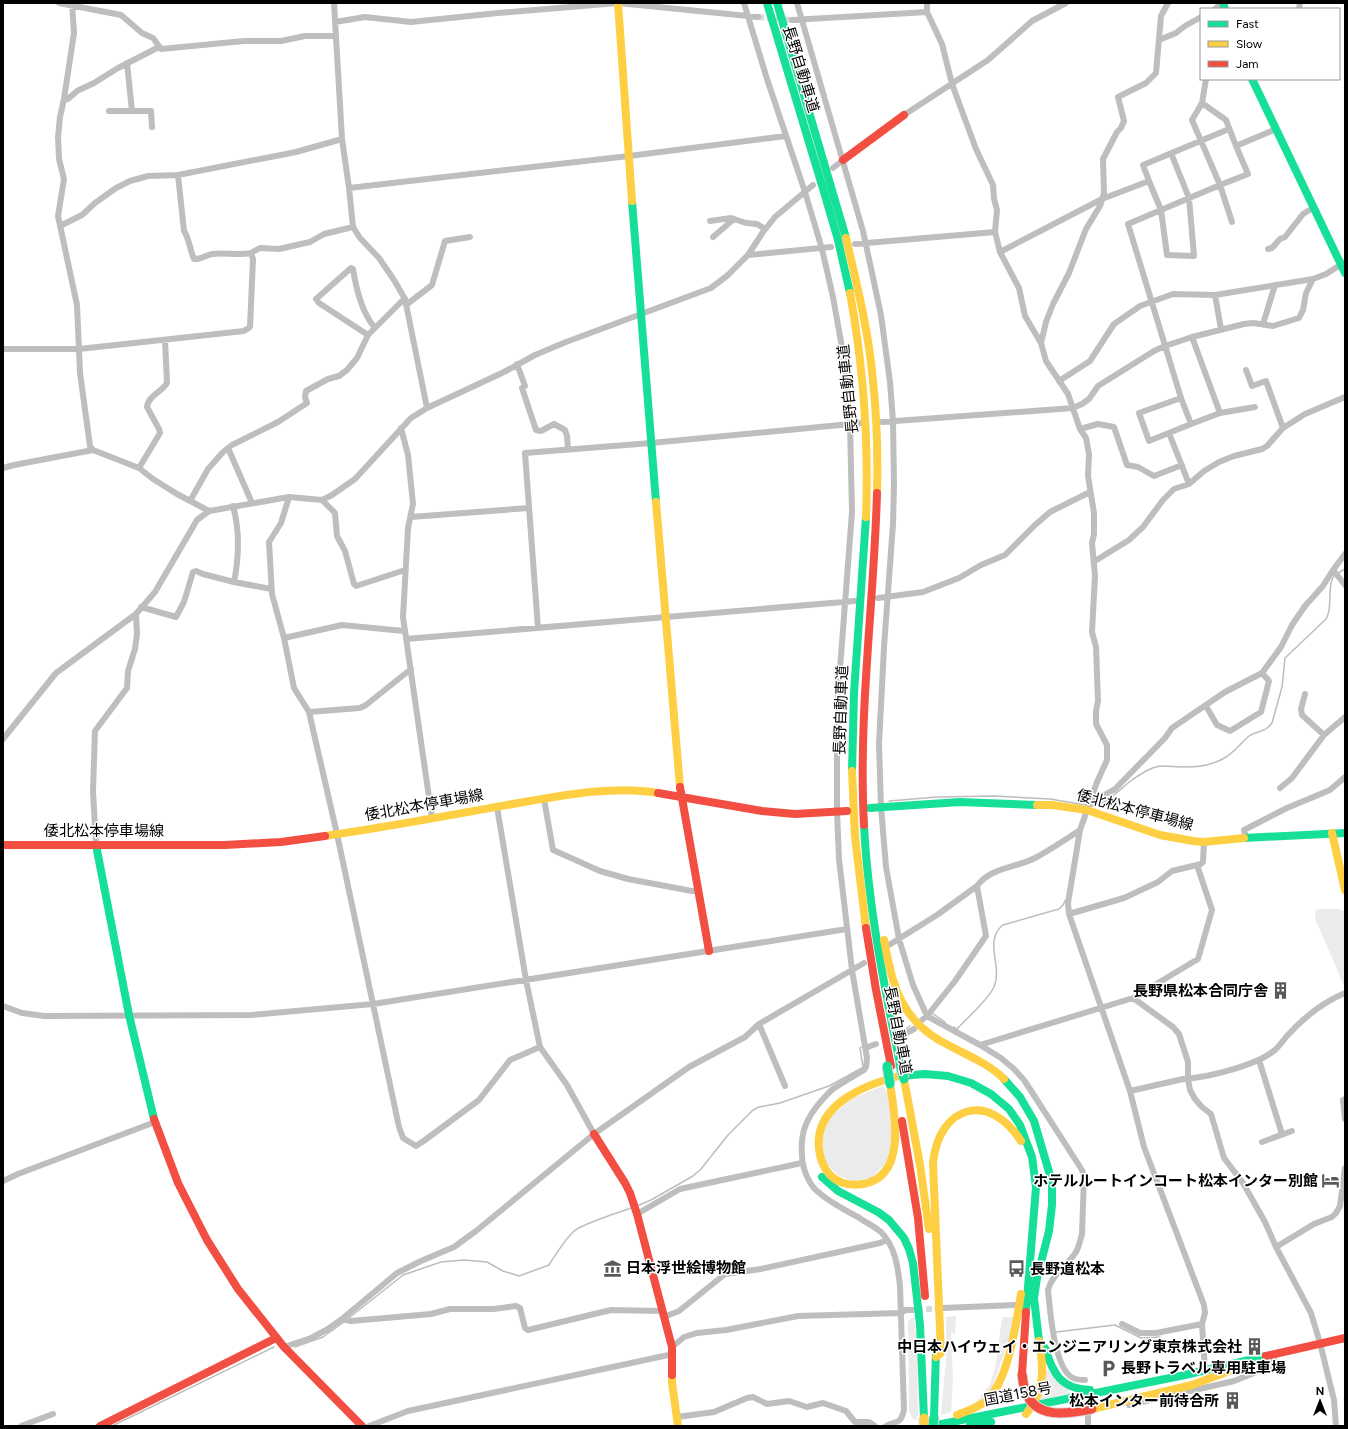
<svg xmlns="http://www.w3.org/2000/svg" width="1348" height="1429" font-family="Figtree,'Noto Sans JP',sans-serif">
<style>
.green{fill:#ebebeb}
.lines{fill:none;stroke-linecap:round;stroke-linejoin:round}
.stream{stroke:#bdbdbd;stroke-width:1.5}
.street-tunnel{stroke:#d9d9d9;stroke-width:6;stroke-dasharray:6 3;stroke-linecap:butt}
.street{stroke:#bebebe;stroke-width:6}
.fast{stroke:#16e098;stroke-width:8}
.slow{stroke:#ffcf43;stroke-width:8}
.jam{stroke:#f24e42;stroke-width:8}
.fast-bridge-casing{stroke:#dbdbdb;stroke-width:11;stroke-linecap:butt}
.slow-bridge-casing{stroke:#dbdbdb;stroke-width:11;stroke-linecap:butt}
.jam-bridge-casing{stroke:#dbdbdb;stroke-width:11;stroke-linecap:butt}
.fast-bridge{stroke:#16e098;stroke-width:9}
.slow-bridge{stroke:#ffcf43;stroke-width:9}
.jam-bridge{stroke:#f24e42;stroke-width:9}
.labels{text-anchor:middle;stroke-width:3;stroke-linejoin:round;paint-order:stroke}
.street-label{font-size:15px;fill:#000;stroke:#fff}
.poi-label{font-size:15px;font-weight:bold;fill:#000;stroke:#fff;text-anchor:end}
</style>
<rect width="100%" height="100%" fill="#fff"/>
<!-- green -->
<path class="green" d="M1318 909H1339L1344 911 1345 915V988L1315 918 1316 910Z
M883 1086 888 1094 893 1138 887 1162 871 1178 854 1181 839 1176 825 1162 821 1135 832 1115 853 1098Z
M956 1316 955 1334 951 1333 953 1380 951 1412 941 1415 946 1360V1317Z
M914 1317 917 1344 918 1414 917 1420 913 1419 909 1411 908 1321Z
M1002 1317H1013L1012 1331 991 1391 975 1403 990 1385 996 1364Z
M1044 1367 1071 1393 1039 1401Z"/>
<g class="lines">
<!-- stream -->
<path class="stream" d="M1338 573 1345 569
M889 801 937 797 995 796 1050 799 1086 805
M1090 806C1103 808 1122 787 1132 780 1141 774 1149 768 1160 766 1182 767 1206 770 1226 757 1234 752 1241 743 1249 736 1258 730 1265 733 1272 723L1282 687 1285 658 1325 620C1326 618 1328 617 1328 614 1332 604 1327 583 1335 575
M932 1013 945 1022
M954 1027 957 1029C967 1018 988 1000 994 987 1003 966 983 941 1003 925L1059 909 1063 905 1066 899
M902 1032 910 1026
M639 1205 651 1200 693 1176 701 1169 728 1135 753 1110 759 1107 780 1103 829 1086 860 1069 863 1067 860 1048 861 1047
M349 1318 403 1275 441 1262 464 1260 487 1262 503 1271 519 1276 549 1265C556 1254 563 1242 573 1232 581 1224 618 1213 631 1208
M1056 1332 1115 1325 1141 1338 1160 1337
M295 1347 323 1337 344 1322
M112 1426 274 1347"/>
<!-- street-tunnel -->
<path class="street-tunnel" d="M758 17 792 20
M917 1310 942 1308"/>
<!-- street -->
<path class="street" d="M59 3 121 15 142 33 153 38 161 49 244 41H281L305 36H336
M72 3 74 33 64 99 60 117 58 137 59 159 64 179 58 216 77 305 80 373 90 446 93 450
M334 3 342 139 349 188 353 227 360 238 379 258 394 280 405 299 427 408
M744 3 767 79 805 192 822 249 833 297 843 353 850 424 852 512 837 708V811L839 859 852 970 867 1058 866 1067 864 1070C854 1076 843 1082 833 1089 829 1092 826 1096 822 1100 807 1117 800 1132 802 1155 802 1167 808 1183 817 1191 829 1202 843 1209 858 1217 865 1222 874 1226 881 1232 895 1246 898 1267 900 1286L904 1410C900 1426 896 1420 886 1426
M797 3 863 231 881 315 890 382 893 421 894 484 893 524 884 647 879 744 881 807 886 867 899 939 913 985 927 1016 980 1045 1001 1058 1014 1069 1024 1080 1037 1100 1082 1170 1084 1177 1082 1234C1080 1240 1079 1247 1076 1252 1067 1266 1052 1274 1048 1290 1050 1311 1054 1363 1070 1376 1074 1380 1080 1380 1085 1380
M927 3V12L942 44 952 84 976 149 993 185 994 199 997 210 995 232 1000 252 1019 288 1025 316 1041 343 1046 361 1068 394 1080 429 1086 438 1089 454 1088 476 1094 513V534L1092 543 1095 576 1092 632 1096 647 1098 701 1096 711V724L1107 745V760L1097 782 1080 830 1068 903 1069 914 1130 1091 1144 1147 1204 1305 1205 1313 1202 1324 1205 1370
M1215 9 1222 3
M1299 9 1300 3
M792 20 927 12
M335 22 365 17 411 22 498 13 618 3 758 17
M1159 40 1176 33 1185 26 1201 17
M127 63 132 111
M1206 79 1202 103 1192 120 1220 185 1248 174 1236 146 1276 129
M64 99H68L77 91 94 83 118 68 159 47
M1202 103 1226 120 1236 146
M109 111H151L152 127
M904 115 988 60 1032 21 1066 3
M833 168 843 160
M178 175 184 231C189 238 190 250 194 259 200 260 206 255 212 254 225 252 237 256 251 253
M1149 181 1161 210 1167 255 1194 256 1189 198 1171 153
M349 188 629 156 786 136
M710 221 731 218 746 223 757 224 765 229
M60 226 82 215 95 203 116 188 130 181 148 176 178 175 296 152 342 139
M713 237 734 219
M855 244 995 232
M1268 249 1272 248 1280 239 1285 237 1303 214 1313 208
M1000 252 1102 199 1149 181 1143 165 1229 129
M748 255 831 247
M1215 295 1221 329
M406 305 432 285 445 241 470 237
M1263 324 1275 285
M368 335 319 303 316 299 351 268 353 269C356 288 362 313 375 328
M1192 337 1220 413 1191 424 1181 398 1128 224 1220 185 1232 222
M1041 343 1046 322 1053 304 1069 273 1086 229 1100 206 1104 193 1103 159 1117 132 1121 128 1124 121 1118 97 1146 83 1156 73 1161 16 1168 3
M3 349H79L244 331 250 327 253 259 251 253 260 248 279 249 310 242 324 234 353 227
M517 364 525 386 522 388 536 430 541 431 554 424 565 430 567 436 568 449
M1246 370 1252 386 1266 381 1283 428
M1059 381 1090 361 1114 324 1140 306 1173 294 1215 295 1313 279
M1181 398 1139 413 1149 441 1191 424
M1220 413 1255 407
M882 422 1073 408 1082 404 1089 399 1098 386 1154 351 1165 346 1192 337 1244 324 1253 323 1273 326 1299 318 1303 310 1306 293 1313 279 1326 274 1345 262
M401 428 408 455 413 504 408 528 403 617 432 818
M1080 429 1098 424 1114 427 1127 465 1138 467 1154 476 1182 465
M1169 433 1189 484
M228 448 252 503
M3 468 14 465 93 450 139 468 153 479 177 494 209 511
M139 468 160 433 159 429 147 407C148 396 162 392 167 383L165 340
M289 497 281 523 269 542 272 594 284 638 294 688 309 712 337 834 399 1127 403 1138 416 1146 425 1140 479 1100 510 1060 540 1047
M322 500 335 513 337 536 345 551 354 584 356 586 405 570
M190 501 208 469 223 452 232 445 278 422 307 403 305 397 306 391 328 379 339 376 347 370 357 358 368 335 401 302 405 299
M411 517 529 508
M1095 561 1129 540 1143 527 1163 500 1174 489 1189 484 1204 471 1219 462 1234 456 1262 449 1267 446 1283 428 1305 414 1345 397
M1333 570 1345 585
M234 582 271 589
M878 598 923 592 959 578 981 565 1005 555 1035 525 1050 512 1090 492
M141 607 176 617 184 602 193 572 196 571 203 574 234 582C239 557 240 531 233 506
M538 628 525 453 651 443 861 423
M284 638 342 625 404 631
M406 639 855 601
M1305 694 1301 709 1302 715 1324 735
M1206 706 1217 725 1230 731 1261 712 1269 681 1262 673
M309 712 360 708 366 705 411 669
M3 739 56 673 136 614 155 592 197 520 209 511 289 497 322 500 332 495 355 479 411 418 427 408 504 372 535 355 566 342 711 288 728 275 748 255 763 232 775 217 813 185
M1280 788 1292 778 1324 735 1345 717
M544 799 553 850 600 871 628 879 692 891H698
M1090 803 1115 789 1165 738 1172 728 1225 692 1262 673 1281 647 1292 625 1305 606 1323 586 1333 570 1345 554
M497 807 526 980 540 1047 567 1085 594 1134
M1246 838 1244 830 1287 808 1330 790 1345 777
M96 845 93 791 95 731 127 688 128 671 135 649 137 634 136 614
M1069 914 1124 898 1158 882 1172 871 1201 864 1203 862 1204 842
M889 945 937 915 977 886C991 867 1016 868 1035 858 1050 850 1065 840 1080 830
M1133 998 1173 1027 1179 1034 1188 1062V1079L1190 1090 1195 1099 1202 1107 1211 1114 1224 1158 1243 1183 1265 1222 1276 1247 1311 1313 1320 1343 1334 1400 1336 1426
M3 1006 22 1013 44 1016 251 1015 373 1004 847 929
M922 1020 927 1016 955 981 986 936 977 886
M759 1024 785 1086
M903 1035 914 1029
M980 1045 1133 998 1198 959 1212 910 1197 865
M865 1048 876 1044
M1259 1060 1282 1134
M1130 1091 1183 1079C1206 1078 1259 1065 1276 1049 1280 1045 1283 1041 1286 1037 1303 1018 1321 1003 1345 993
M1345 1099 1343 1100 1345 1119
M1262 1142 1292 1131
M3 1181 18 1174 155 1122
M637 1214 680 1189 802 1163
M1276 1247 1314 1224 1332 1217 1336 1213 1340 1206 1345 1168
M943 1308 1015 1305
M664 1317 679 1311 725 1274 761 1269 880 1243 887 1240
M342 1319 351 1321 431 1314 450 1309H494L516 1306 520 1308 525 1328 528 1330 611 1310 662 1311
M1122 1324 1140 1333H1156L1202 1324
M284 1347 311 1338 328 1329 342 1319 397 1273 421 1261 454 1247 476 1231 594 1134 689 1067 745 1037 759 1024 864 963
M672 1347 684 1337 697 1333 726 1330 798 1316 900 1313 906 1310H913
M1082 1402 1084 1413
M1129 1405 1234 1381 1259 1371 1268 1369 1274 1360
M677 1417 714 1412 747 1398 753 1397 767 1404 789 1401 807 1407 823 1403 846 1411 855 1422H869L875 1426
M21 1426 53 1414
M369 1426 408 1411 673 1354
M1088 1426V1414"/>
<!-- fast -->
<path class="fast" d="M767 3 824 192 838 240 850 293
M777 3 846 238
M1223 3 1225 9
M1252 79 1345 273
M632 201 656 502
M852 771 854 693 866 517
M870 808 960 802 1037 805
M864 825C868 905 884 985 900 1064
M1244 838 1345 833
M96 845 129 1015 154 1119
M899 1076 925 1074 948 1076 971 1083 991 1094 1009 1109 1020 1125 1032 1157 1036 1187 1026 1312
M1004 1079 1020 1097 1034 1121 1052 1182V1205L1049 1231 1037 1278 1034 1298 1039 1341
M822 1177 838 1191 878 1212 889 1220 904 1238 909 1249 913 1263 920 1325 924 1418
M1045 1348C1053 1374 1061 1389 1090 1390
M934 1417 936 1351
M932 1426 1185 1375 1266 1356
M970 1426 991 1422"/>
<!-- slow -->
<path class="slow" d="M618 3 632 201
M846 238C857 285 869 333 873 381 877 418 878 456 877 493
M850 293C864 370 869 439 866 517
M656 502 680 787
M852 771 855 837 866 928
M1037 805H1052L1087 810 1160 835 1193 841 1204 842 1244 838
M1332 833 1345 890
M325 836C388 827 451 815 513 804 559 796 612 785 658 793
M884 940C893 989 902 1023 950 1046 969 1056 989 1064 1004 1079
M904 1079 920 1165 929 1229
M890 1084C895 1115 907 1176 863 1184 851 1186 840 1184 831 1176 824 1169 820 1159 819 1149 814 1105 864 1085 899 1076
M936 1357 941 1353 933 1163C939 1105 989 1091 1021 1141
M672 1375V1383L678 1426
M1092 1409 1192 1385 1232 1370
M1026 1414C1045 1391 1044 1369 1039 1341
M957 1415C968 1411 979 1407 987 1400 1009 1379 1016 1323 1021 1294"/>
<!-- jam -->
<path class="jam" d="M843 160 904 115
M680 787 709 951
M658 793 762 811 795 814 847 811
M864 825C858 714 874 604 877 493
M3 845H225L281 842 325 836
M866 928 876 990 891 1066
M154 1119 178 1183 207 1240 238 1289 284 1347 362 1426
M902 1121 918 1218 925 1296
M594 1134 625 1183 630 1193 637 1214 672 1347V1375
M1266 1356 1345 1338
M1022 1374 1026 1312
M100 1426 276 1338"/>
<defs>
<path id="fast-bridge" d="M900 1064 904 1079
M887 1066 890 1084
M933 1426 934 1417"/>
<path id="slow-bridge" d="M924 1418V1426"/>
<path id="jam-bridge" d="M1022 1374C1023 1379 1023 1385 1025 1390 1035 1420 1067 1414 1092 1409"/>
</defs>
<!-- fast-bridge casing -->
<use href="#fast-bridge" class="fast-bridge-casing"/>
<!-- slow-bridge casing -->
<use href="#slow-bridge" class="slow-bridge-casing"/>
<!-- jam-bridge casing -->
<use href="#jam-bridge" class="jam-bridge-casing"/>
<!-- fast-bridge -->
<use href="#fast-bridge" class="fast-bridge"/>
<!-- slow-bridge -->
<use href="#slow-bridge" class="slow-bridge"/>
<!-- jam-bridge -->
<use href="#jam-bridge" class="jam-bridge"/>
</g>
<!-- icons -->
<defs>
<symbol id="building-bare" viewBox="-9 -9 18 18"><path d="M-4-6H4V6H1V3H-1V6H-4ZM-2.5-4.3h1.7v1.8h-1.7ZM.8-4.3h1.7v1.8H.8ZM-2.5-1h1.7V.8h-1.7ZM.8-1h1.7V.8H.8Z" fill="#595959" stroke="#fff" stroke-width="2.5" paint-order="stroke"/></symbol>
<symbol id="hotel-bare" viewBox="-9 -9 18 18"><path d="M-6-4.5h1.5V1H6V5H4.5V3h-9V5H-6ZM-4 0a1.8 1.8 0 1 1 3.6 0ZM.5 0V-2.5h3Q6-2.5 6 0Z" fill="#595959" stroke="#fff" stroke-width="2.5" paint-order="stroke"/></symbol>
<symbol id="museum-bare" viewBox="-9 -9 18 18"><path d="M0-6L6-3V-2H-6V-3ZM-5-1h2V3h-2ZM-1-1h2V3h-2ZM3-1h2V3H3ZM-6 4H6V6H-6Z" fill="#595959" stroke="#fff" stroke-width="2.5" paint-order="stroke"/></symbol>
<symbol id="bus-bare" viewBox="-9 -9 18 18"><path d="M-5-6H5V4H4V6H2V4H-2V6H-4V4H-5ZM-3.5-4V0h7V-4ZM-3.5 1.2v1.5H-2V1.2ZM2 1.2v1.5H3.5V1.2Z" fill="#595959" stroke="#fff" stroke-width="2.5" paint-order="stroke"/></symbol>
<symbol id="parking-bare" viewBox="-9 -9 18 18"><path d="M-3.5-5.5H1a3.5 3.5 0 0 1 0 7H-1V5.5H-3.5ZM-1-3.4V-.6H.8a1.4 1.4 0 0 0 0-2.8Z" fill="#595959" stroke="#fff" stroke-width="2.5" paint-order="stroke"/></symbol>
</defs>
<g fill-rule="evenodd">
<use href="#building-bare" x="1268" y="978" width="25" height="25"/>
<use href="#hotel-bare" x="1318" y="1168" width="25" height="25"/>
<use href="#museum-bare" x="600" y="1256" width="25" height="25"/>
<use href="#bus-bare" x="1004" y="1256" width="25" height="25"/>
<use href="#building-bare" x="1242" y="1334" width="25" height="25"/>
<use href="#parking-bare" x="1096" y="1356" width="25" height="25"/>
<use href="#building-bare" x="1220" y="1388" width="25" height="25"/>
</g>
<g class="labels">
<!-- street labels -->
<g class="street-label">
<text transform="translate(801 69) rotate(73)" y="5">長野自動車道</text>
<text transform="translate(848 389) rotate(-96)" y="5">長野自動車道</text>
<text transform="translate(841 710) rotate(-88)" y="5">長野自動車道</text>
<text transform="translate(424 805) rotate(-10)" y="5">倭北松本停車場線</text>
<text transform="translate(1135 810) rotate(15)" y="5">倭北松本停車場線</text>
<text x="104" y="836">倭北松本停車場線</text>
<text transform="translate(898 1030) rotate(79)" y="5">長野自動車道</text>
<text transform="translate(1018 1394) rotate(-11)" y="5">国道158号</text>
</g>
<!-- poi labels -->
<g class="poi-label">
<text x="1268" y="996">長野県松本合同庁舎</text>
<text x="1318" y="1186">ホテルルートインコート松本インター別館</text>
<text x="626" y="1273" text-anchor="start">日本浮世絵博物館</text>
<text x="1030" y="1274" text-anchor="start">長野道松本</text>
<text x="1242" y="1352">中日本ハイウェイ・エンジニアリング東京株式会社</text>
<text x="1121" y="1373" text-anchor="start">長野トラベル専用駐車場</text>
<text x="1219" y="1406">松本インター前待合所</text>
</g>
</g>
<!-- border -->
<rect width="1348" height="1429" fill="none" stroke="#000000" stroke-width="8"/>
<!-- legend -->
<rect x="1200" y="8" width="140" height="72" fill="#ffffff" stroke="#999999"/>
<rect x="1208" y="21" width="20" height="6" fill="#16e098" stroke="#999999"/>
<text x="1236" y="28" font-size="12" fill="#000000">Fast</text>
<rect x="1208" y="41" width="20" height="6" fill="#ffcf43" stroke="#999999"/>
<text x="1236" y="48" font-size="12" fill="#000000">Slow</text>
<rect x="1208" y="61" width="20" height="6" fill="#f24e42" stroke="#999999"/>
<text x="1236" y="68" font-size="12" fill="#000000">Jam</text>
<!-- north arrow -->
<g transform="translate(1320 1401)" stroke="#ffffff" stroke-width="3" paint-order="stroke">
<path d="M0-3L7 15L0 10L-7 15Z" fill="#000000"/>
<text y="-6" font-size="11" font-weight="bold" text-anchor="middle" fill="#000000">N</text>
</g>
</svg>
